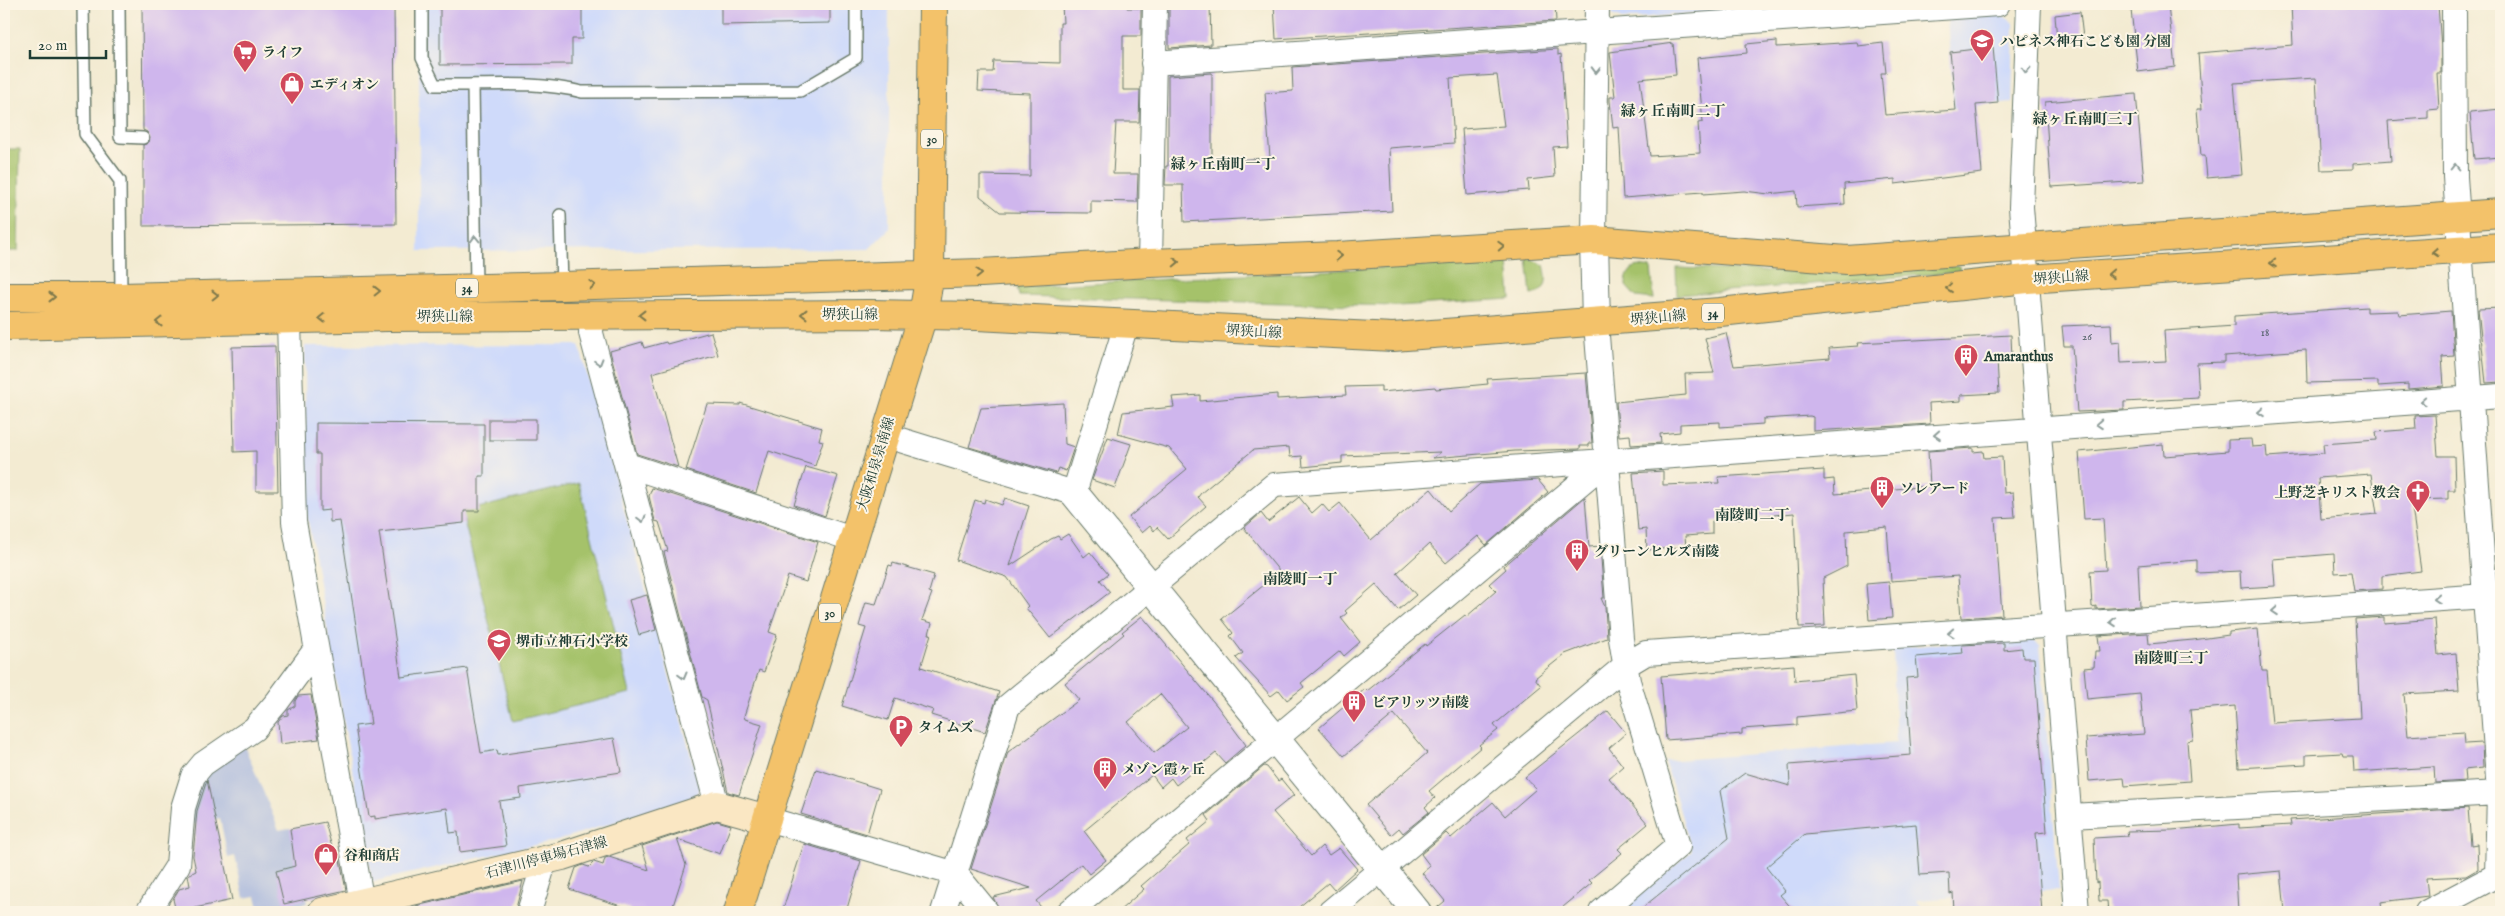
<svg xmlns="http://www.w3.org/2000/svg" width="2505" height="916" font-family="'IM FELL English','Noto Serif JP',serif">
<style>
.built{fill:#cfdafa}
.industrial{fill:#bac4de}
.green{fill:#a5c26a;stroke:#62804f}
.building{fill:#cfb6ed;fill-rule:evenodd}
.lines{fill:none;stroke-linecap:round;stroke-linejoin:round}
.service-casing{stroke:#697a6b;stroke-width:14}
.minor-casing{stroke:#697a6b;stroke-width:26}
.tertiary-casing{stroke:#697a6b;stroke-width:30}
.secondary-casing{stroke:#697a6b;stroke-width:30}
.primary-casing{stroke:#697a6b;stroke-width:30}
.service{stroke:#fff;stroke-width:11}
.minor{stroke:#fff;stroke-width:24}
.tertiary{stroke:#fff;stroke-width:28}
.secondary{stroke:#fae7c3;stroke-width:28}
.primary{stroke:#f3c26a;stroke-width:28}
.oneway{stroke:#8f9e9a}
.oneway2{stroke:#7e794c}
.labels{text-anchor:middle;stroke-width:4;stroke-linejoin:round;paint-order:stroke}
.number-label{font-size:11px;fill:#4b5b62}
.shield{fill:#fcf5e5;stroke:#617469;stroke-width:1}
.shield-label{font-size:12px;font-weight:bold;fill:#1f3d34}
.poi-label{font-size:14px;font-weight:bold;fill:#1f3d34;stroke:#fcf5e5;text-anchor:start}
.street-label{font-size:14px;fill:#1f3d34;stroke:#fcf5e5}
.neighbourhood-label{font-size:15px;font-weight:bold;fill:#1f3d34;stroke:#fcf5e5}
</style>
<rect width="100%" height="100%" fill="#fcf5e5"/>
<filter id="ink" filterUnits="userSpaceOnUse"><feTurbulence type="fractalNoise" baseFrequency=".02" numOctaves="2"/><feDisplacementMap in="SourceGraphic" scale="10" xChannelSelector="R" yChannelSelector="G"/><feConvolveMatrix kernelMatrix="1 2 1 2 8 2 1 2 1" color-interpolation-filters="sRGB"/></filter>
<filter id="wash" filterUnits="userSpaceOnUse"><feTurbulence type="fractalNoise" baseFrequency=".0096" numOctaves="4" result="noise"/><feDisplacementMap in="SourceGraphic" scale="20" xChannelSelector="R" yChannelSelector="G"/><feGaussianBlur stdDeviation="1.12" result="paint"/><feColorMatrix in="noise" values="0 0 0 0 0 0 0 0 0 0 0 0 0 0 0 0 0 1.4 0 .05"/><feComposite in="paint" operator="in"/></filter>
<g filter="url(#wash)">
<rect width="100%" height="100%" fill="#f3ebd2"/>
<!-- built -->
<path class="built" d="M419 4H889V229L869 249 419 251Z
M1612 4H1775V7L1622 19 1612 15Z
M1999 13 2014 23 2012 102 1954 108 1947 18Z
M579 345 700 789 694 797 561 839 372 882 306 509 305 346Z
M2028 637 2040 645 2059 890 1916 900 1926 912H1619L1692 851 1665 761 1896 743 1893 648Z"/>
<!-- industrial -->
<path class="industrial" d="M244 745 279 830 290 828 307 903 270 912H260L256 896 244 898 235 856 228 858 220 818 187 825 197 777Z"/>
<!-- green -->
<path class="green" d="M8 149H20L18 251H4V181L7 180Z
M1527 257 1544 265C1548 280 1548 291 1531 295Z
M1508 261 1511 299 1397 306 1019 296 1017 287Z
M1638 266 1651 268 1654 299 1636 297 1626 286C1626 275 1629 270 1638 266Z
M1959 266 1960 272 1677 295 1676 268 1841 274Z
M579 483 630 693 513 721 462 512Z"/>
<g id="blocks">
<!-- building -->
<path class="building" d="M142 4H394L396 224 143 226V145L149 142 150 138 147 132 143 130Z
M440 4H582V39H572V64L440 65Z
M721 4H830V23L721 25Z
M1062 4H1127V8H1141V36H1123V90H1140L1139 122H1116L1113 174H1138L1137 202 1091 201V213L1000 212 980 196V175L1030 176V93L978 91 979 72H993L994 61 1060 63V23H1063Z
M1169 4H1210L1211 45 1169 48Z
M1274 4H1555L1556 21 1276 39Z
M2291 4H2438L2441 49V73H2437L2439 109 2428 110V118L2388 121 2391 161 2353 164V169L2321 170 2316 78 2234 83 2242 175 2207 178 2205 156H2201L2197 109H2202L2198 53 2293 45Z
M2168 6 2175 67 2138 72 2131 10Z
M2080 12 2083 38 2057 40 2055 15Z
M1777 41V47L1857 42 1858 46 1883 43 1886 73H1881L1885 115 1956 110 1950 52 1993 47 1998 103 1976 105 1982 173 1895 184V179L1844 184 1845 204 1797 207 1796 191 1769 194 1744 191 1703 194V192L1623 198 1619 127 1613 128 1610 101V97H1615L1610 52 1673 43 1676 75 1640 79 1650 156 1700 153 1698 123 1703 122 1697 58 1747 53 1746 44Z
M1558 49V55L1561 54 1567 146 1553 147 1555 177 1528 180 1529 190 1467 195 1462 129 1504 126 1497 75 1450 78 1454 143 1389 148 1392 211 1184 222 1183 185H1165L1166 166H1168V76L1212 73V161L1270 158 1265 93 1293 91 1292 67Z
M2136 94 2144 181 2051 187 2045 102Z
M2501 109V157L2474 159 2470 112Z
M2367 307V312L2398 311 2399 315 2451 311 2454 356 2442 357 2444 386 2408 389V384L2378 386V381L2307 383 2306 350 2224 356V362L2197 363 2199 398 2124 402V410L2077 412 2072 346H2064L2062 326 2111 324 2112 343 2120 342 2121 363 2166 361 2164 331 2234 326V316Z
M2501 308V382L2486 383 2478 309Z
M711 332 718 355 652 373 678 467 637 454 610 351 642 342 644 348 666 342 667 344Z
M1726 333 1734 366 1830 358 1829 348 1858 346 1857 343 2011 335 2012 360 1997 361 1999 393 1961 395V401L1929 403 1930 424 1813 431V417L1810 416 1763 419V424L1720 427V422L1680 424V432L1660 434 1661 443 1631 445 1630 435 1619 436 1616 402 1686 395 1685 374 1714 373 1705 338Z
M275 346 278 491H256V451L234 452 232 347Z
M1586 373 1592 443H1589V446H1580V449L1515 451 1433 458 1441 452 1342 456V463L1303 467 1302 456 1290 457 1289 447 1253 450 1201 493 1198 497 1206 506 1168 539 1157 527 1154 531 1150 526 1142 533 1129 517 1187 469 1169 448 1118 434 1123 412 1174 407 1172 397 1200 395V401L1277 394V399L1346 395 1345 387 1381 386V392L1435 387 1436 389 1488 384 1487 379Z
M740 403 822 428 819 440 823 441 815 466 769 451 756 493 686 470 707 404 740 405Z
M1063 403 1065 444 1074 447 1066 471 1058 468 1056 473 969 447 981 408Z
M2435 415 2438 456H2454L2455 490H2448V499L2411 500 2421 571 2382 576V589L2354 591 2351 572 2335 573 2334 554 2273 559 2275 586 2241 588 2240 571 2197 573V560L2138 565 2140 606 2096 609V606L2092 607 2090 571 2106 570 2103 518 2084 519 2079 452 2163 444 2164 456 2228 451V440L2251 439 2252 447 2266 446 2267 457 2324 453 2323 444 2377 440 2376 432 2416 429 2415 416ZM2371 474 2377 514 2321 519 2318 478Z
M489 419H536V440H489Z
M316 423 484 424V476H479V511H464V523L379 532 401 677 467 668 481 753 497 750 498 755 614 738 621 772 520 788 521 798 499 801 506 846 460 852 458 832 450 833 447 808 375 819V816L369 817 355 726 371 724 340 521 330 522V510L320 511V454H316Z
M1108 437 1131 444 1115 488 1092 480Z
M1973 448V452L1983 451 1984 458 2002 457 2004 493 2013 492 2015 517 1995 518 2002 615 1961 618 1958 576 1891 581 1887 527 1846 531 1847 566 1823 578 1825 626 1799 627 1794 513 1712 521V534L1685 536 1686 547 1647 550 1646 529 1638 530 1633 473 1663 471V485L1719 483 1718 477 1824 470V480L1834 479 1835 494 1930 486 1928 451Z
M806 467 838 476 825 516 794 505Z
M1538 480 1548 492 1486 545 1478 536 1446 563 1429 544 1397 573 1416 595 1398 610 1376 584 1345 611 1347 613 1341 618 1360 642 1344 656 1340 651 1301 683 1304 687 1287 700 1279 690 1271 696 1236 658 1243 653 1230 636 1233 633 1222 619 1280 572 1244 528 1261 513 1268 522 1299 497 1312 513 1322 504 1329 512 1340 503 1371 540 1431 489 1449 511 1480 484Z
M652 488 818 542 806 582 788 576 769 632 777 635 764 672 759 670 744 716 745 719 762 724 739 795 728 792 707 700 702 697 664 552 668 551 659 522 655 521 649 496Z
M1585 497 1589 547 1600 546 1604 598H1601L1605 607 1607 638 1565 654 1535 678 1541 686 1494 725 1498 730 1479 745 1481 747 1429 791 1435 798 1425 807 1429 812 1403 833 1399 828 1391 835 1366 805 1427 753 1394 714 1344 756 1319 728 1365 689 1367 691 1425 644 1426 646 1465 615 1466 617 1496 591 1489 584 1506 569 1504 566Z
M1005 498 1029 506 1010 566 1051 539 1058 536 1060 539 1068 534 1084 557 1090 552 1108 574 1100 580 1110 592 1050 638 1026 608 1028 606 1007 577 956 560 975 500 984 503 985 499 1002 505Z
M893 563 934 575 929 592 932 593 922 620 932 623 929 634H931L921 667 999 692 985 732 931 715 933 710 895 698 888 720 842 706 866 628 859 626 866 602 876 604 889 565 892 566Z
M1889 582 1892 618 1869 620 1866 584Z
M647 595 656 630 639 635 629 600Z
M1142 616 1217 706 1246 745 1225 763 1216 753 1176 785 1171 778 1161 787 1152 775 1084 831 1106 860 1089 874 1081 864 1060 881 1062 880 1036 901 1045 912H1000L993 897 1031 888 971 869 1008 752 1079 700 1065 683 1124 634 1122 632ZM1160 694 1187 727 1154 753 1128 722Z
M2384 617V623L2435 619 2438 655 2456 653 2459 691 2404 694 2408 736 2464 732 2465 744 2482 743 2483 768 2464 770 2465 781 2435 783 2434 767 2354 772 2353 756H2343L2342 753 2306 755V764L2239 768 2235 706 2190 710 2193 740 2187 741 2190 781 2125 786 2124 778 2089 781 2086 738 2144 734 2140 694 2087 699 2084 668 2094 667 2095 651H2100L2098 636 2148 633 2149 644 2193 640 2229 635V632L2258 629 2262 671H2267L2272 723 2360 718 2355 619Z
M2004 643V650L2022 648 2023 658H2034L2047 832 2036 833 2042 912H1954L1953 893 1950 894 1949 873 1920 875 1916 824 1805 834 1766 867 1785 891 1780 895 1795 912H1637L1729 838 1720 791 1745 773 1790 786 1789 765 1911 755 1906 678 1918 677 1916 657 1963 653 1962 645Z
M1794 665 1795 681 1854 675 1857 711 1797 717V725L1742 729V734L1666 740 1661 676Z
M311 695 319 739 280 744 278 722 283 716 288 715V710L295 706V701L298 696Z
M1608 711 1626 733 1609 748 1623 766 1609 778 1648 824 1618 849 1622 853 1589 880 1592 883 1557 912H1432L1445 901 1422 873 1430 866 1421 854 1446 833 1451 838 1493 802 1505 816 1536 789 1525 777Z
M1264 766 1267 767 1278 781 1281 779 1294 795 1273 812 1311 856 1322 846 1329 855 1339 848 1357 869 1334 890 1328 883 1293 912H1118L1144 889 1141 886 1190 844 1187 840 1210 821 1206 815Z
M816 769 880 789 867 834 801 814Z
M207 780 232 900 176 912 173 899 179 889 190 886 188 875 196 871 193 856 197 811Z
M2468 808 2471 845 2477 844 2478 869 2466 876 2426 878 2428 896 2381 902 2382 909 2347 912H2285L2281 871 2236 875 2238 912H2108L2107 901H2099L2098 882 2096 883 2094 838 2128 836 2127 831 2172 830 2239 824V828L2291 825 2290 820Z
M717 821 731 825 720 854 677 839 686 865 671 912H629L630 909 569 889 576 868 583 865 589 867 594 862 603 865 605 858 609 857 649 870 642 846Z
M325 822 333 851 338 850 346 890 284 904 276 871 295 866 290 829Z
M804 844 861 861 846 912H782Z
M523 881 515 912H417L416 906Z"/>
</g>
</g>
<g filter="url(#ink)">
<use href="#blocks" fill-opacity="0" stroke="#697a6b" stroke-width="1"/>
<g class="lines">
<defs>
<path id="service" d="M83 4 85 134 120 181 121 297
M119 4 120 137 143 138
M422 4V58L435 85C484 86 534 80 582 92L800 91 856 58V4
M473 86 476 288
M560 215 562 286"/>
<path id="minor" d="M2029 4 2021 207 2077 912
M1153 63 1998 4
M1594 240 1597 4
M1150 263 1155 4
M592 315 591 333 717 805
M289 319 294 522 362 903
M1596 323 1621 639 1628 681 1678 846 1601 912
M884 435 1074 493 1126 325
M627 465 852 539
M2070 816 2499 793
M767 819 956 874 987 912
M148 912 178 865 183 808 193 776 203 764 254 729 277 702 316 649
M529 912 545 860
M943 912 1008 706 1274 485 2501 396
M1069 912 1608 460
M1330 912 1626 665 1646 653 2501 595
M2427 912 2497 875 2499 793 2455 177 2454 4"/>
<path id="tertiary" d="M1594 240 1596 323
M1074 493 1417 912"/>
<path id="secondary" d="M322 912 562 856 717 805 767 819"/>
<path id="primary" d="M4 297H121L562 286 981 273 1150 263 1338 256 1594 240 1847 260 2501 213
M4 326 388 317 870 314 977 316 1393 337 1720 312 2027 279 2501 247
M738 912 923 315 930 274 933 4"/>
</defs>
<!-- service casing -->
<use href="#service" class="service-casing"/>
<!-- minor casing -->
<use href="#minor" class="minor-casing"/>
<!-- tertiary casing -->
<use href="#tertiary" class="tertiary-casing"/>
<!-- secondary casing -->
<use href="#secondary" class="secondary-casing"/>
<!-- primary casing -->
<use href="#primary" class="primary-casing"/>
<!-- service -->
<use href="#service" class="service"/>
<!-- minor -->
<use href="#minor" class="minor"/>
<!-- tertiary -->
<use href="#tertiary" class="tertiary"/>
<!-- secondary -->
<use href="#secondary" class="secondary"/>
<!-- primary -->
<use href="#primary" class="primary"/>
</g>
<!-- one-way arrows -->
<defs><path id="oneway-chevron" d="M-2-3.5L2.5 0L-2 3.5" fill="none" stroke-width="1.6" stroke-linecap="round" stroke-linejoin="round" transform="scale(1.25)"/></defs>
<g class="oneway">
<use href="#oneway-chevron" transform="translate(1596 70) rotate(91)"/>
<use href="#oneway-chevron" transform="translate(2026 70) rotate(92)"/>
<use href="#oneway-chevron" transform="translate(2455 167) rotate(-90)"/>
<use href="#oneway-chevron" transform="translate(475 239) rotate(-91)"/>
<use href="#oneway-chevron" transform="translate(599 362) rotate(74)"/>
<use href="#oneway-chevron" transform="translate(2423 401) rotate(176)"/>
<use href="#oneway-chevron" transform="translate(2261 412) rotate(176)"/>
<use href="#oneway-chevron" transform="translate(2099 424) rotate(176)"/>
<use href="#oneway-chevron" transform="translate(1937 435) rotate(176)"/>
<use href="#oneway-chevron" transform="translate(642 519) rotate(75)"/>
<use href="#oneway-chevron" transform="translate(2437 599) rotate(176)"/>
<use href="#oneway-chevron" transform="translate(2275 611) rotate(176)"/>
<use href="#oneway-chevron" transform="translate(2113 622) rotate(176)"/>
<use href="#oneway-chevron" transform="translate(1951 633) rotate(176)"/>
<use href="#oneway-chevron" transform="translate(683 676) rotate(75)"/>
</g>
<g class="oneway2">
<use href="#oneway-chevron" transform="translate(1501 246) rotate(-3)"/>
<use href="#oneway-chevron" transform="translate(2435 252) rotate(176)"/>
<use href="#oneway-chevron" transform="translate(1339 256) rotate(-3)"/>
<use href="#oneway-chevron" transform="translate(1176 262) rotate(-2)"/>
<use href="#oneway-chevron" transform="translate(2273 263) rotate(176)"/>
<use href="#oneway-chevron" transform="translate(979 273) rotate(-1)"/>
<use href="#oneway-chevron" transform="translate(2111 274) rotate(176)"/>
<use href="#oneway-chevron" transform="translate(592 285) rotate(-2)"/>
<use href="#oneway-chevron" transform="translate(1949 288) rotate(174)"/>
<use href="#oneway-chevron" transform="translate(377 291) rotate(-1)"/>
<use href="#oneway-chevron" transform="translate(215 295) rotate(-1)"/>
<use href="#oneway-chevron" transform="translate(52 297)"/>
<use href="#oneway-chevron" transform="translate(804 314) rotate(180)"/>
<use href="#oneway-chevron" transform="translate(642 315) rotate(180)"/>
<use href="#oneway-chevron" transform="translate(322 318) rotate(179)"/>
<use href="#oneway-chevron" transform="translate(159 322) rotate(179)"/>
</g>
</g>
<!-- icons -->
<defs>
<symbol id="school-pin" viewBox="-11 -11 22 30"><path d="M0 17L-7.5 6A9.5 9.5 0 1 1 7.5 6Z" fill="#d1495b" stroke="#fcf5e5"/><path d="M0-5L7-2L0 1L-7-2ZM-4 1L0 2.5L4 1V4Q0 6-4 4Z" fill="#fff"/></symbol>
<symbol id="supermarket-pin" viewBox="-11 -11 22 30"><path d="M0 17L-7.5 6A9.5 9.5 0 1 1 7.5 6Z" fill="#d1495b" stroke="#fcf5e5"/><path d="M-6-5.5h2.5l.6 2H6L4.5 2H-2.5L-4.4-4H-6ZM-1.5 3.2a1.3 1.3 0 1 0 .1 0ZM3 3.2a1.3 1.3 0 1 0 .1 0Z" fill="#fff"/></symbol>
<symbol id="shop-pin" viewBox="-11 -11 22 30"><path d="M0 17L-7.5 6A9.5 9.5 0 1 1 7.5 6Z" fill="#d1495b" stroke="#fcf5e5"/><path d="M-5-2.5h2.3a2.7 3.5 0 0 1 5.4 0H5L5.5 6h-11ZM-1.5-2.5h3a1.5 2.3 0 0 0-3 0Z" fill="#fff"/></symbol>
<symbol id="building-pin" viewBox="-11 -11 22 30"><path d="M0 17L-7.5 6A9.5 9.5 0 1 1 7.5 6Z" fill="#d1495b" stroke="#fcf5e5"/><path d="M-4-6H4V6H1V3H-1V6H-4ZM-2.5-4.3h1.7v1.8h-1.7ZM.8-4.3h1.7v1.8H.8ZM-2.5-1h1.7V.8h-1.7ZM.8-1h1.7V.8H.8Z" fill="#fff"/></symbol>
<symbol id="church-pin" viewBox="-11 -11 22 30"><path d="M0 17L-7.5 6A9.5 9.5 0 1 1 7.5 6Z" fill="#d1495b" stroke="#fcf5e5"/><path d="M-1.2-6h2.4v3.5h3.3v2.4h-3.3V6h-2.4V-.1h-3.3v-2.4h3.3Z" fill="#fff"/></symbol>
<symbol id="parking-pin" viewBox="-11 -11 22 30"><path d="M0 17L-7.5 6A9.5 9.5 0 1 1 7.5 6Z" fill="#d1495b" stroke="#fcf5e5"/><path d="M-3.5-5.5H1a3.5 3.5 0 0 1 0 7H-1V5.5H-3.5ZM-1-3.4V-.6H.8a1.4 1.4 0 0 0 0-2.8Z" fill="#fff"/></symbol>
</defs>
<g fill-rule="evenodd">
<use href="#school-pin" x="1968" y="27" width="28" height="38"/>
<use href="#supermarket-pin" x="231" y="38" width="28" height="38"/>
<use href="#shop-pin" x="278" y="70" width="28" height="38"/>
<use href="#building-pin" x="1952" y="342" width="28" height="38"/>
<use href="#building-pin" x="1868" y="474" width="28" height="38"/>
<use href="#church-pin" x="2404" y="478" width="28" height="38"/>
<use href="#building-pin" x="1563" y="537" width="28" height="38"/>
<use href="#school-pin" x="485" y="627" width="28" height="38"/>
<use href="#building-pin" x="1340" y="688" width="28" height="38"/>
<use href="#parking-pin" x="887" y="713" width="28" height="38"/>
<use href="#building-pin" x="1091" y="755" width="28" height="38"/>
<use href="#shop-pin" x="312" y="841" width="28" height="38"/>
</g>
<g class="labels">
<!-- number labels -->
<g class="number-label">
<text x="2265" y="336">18</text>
<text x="2087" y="340">26</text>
</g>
<!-- shield labels -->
<g class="shield">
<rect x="921" y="129.5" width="22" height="19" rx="4"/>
<rect x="456" y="278.5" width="22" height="19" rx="4"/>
<rect x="1702" y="303.5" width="22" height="19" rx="4"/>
<rect x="819" y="603.5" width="22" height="19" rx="4"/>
</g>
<g class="shield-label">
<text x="932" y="143">30</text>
<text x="467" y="292">34</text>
<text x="1713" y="317">34</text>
<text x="830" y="617">30</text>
</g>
<!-- poi labels -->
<g class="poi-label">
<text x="2000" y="46">ハピネス神石こども園 分園</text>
<text x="262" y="57">ライフ</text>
<text x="310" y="89">エディオン</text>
<text x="1984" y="361">Amaranthus</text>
<text x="1900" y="493">ソレアード</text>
<text x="2400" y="497" text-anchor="end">上野芝キリスト教会</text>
<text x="1594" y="556">グリーンヒルズ南陵</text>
<text x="516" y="646">堺市立神石小学校</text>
<text x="1372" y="707">ビアリッツ南陵</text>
<text x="918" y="732">タイムズ</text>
<text x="1122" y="774">メゾン霞ヶ丘</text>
<text x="344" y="860">谷和商店</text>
</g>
<!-- street labels -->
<g class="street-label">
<text transform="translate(2061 277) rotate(-4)" y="5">堺狭山線</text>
<text x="850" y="319">堺狭山線</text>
<text x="445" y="321">堺狭山線</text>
<text transform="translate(1658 317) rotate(-5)" y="5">堺狭山線</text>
<text transform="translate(1254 331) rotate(3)" y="5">堺狭山線</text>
<text transform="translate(875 464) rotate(-73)" y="5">大阪和泉泉南線</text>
<text transform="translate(546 857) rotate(-15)" y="5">石津川停車場石津線</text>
</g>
<!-- neighbourhood labels -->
<g class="neighbourhood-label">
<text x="1673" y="116">緑ヶ丘南町二丁</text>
<text x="2085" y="124">緑ヶ丘南町三丁</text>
<text x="1223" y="169">緑ヶ丘南町一丁</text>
<text x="1752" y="520">南陵町二丁</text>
<text x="1300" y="584">南陵町一丁</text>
<text x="2171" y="663">南陵町三丁</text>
</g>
</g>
<!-- margin -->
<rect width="2505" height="916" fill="none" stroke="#fcf5e5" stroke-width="20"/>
<!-- scale -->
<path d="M30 50v8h76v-8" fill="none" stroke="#1f3d34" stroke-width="2.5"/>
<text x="38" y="50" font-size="15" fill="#1f3d34" stroke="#fcf5e5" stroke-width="4" paint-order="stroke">20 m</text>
</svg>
